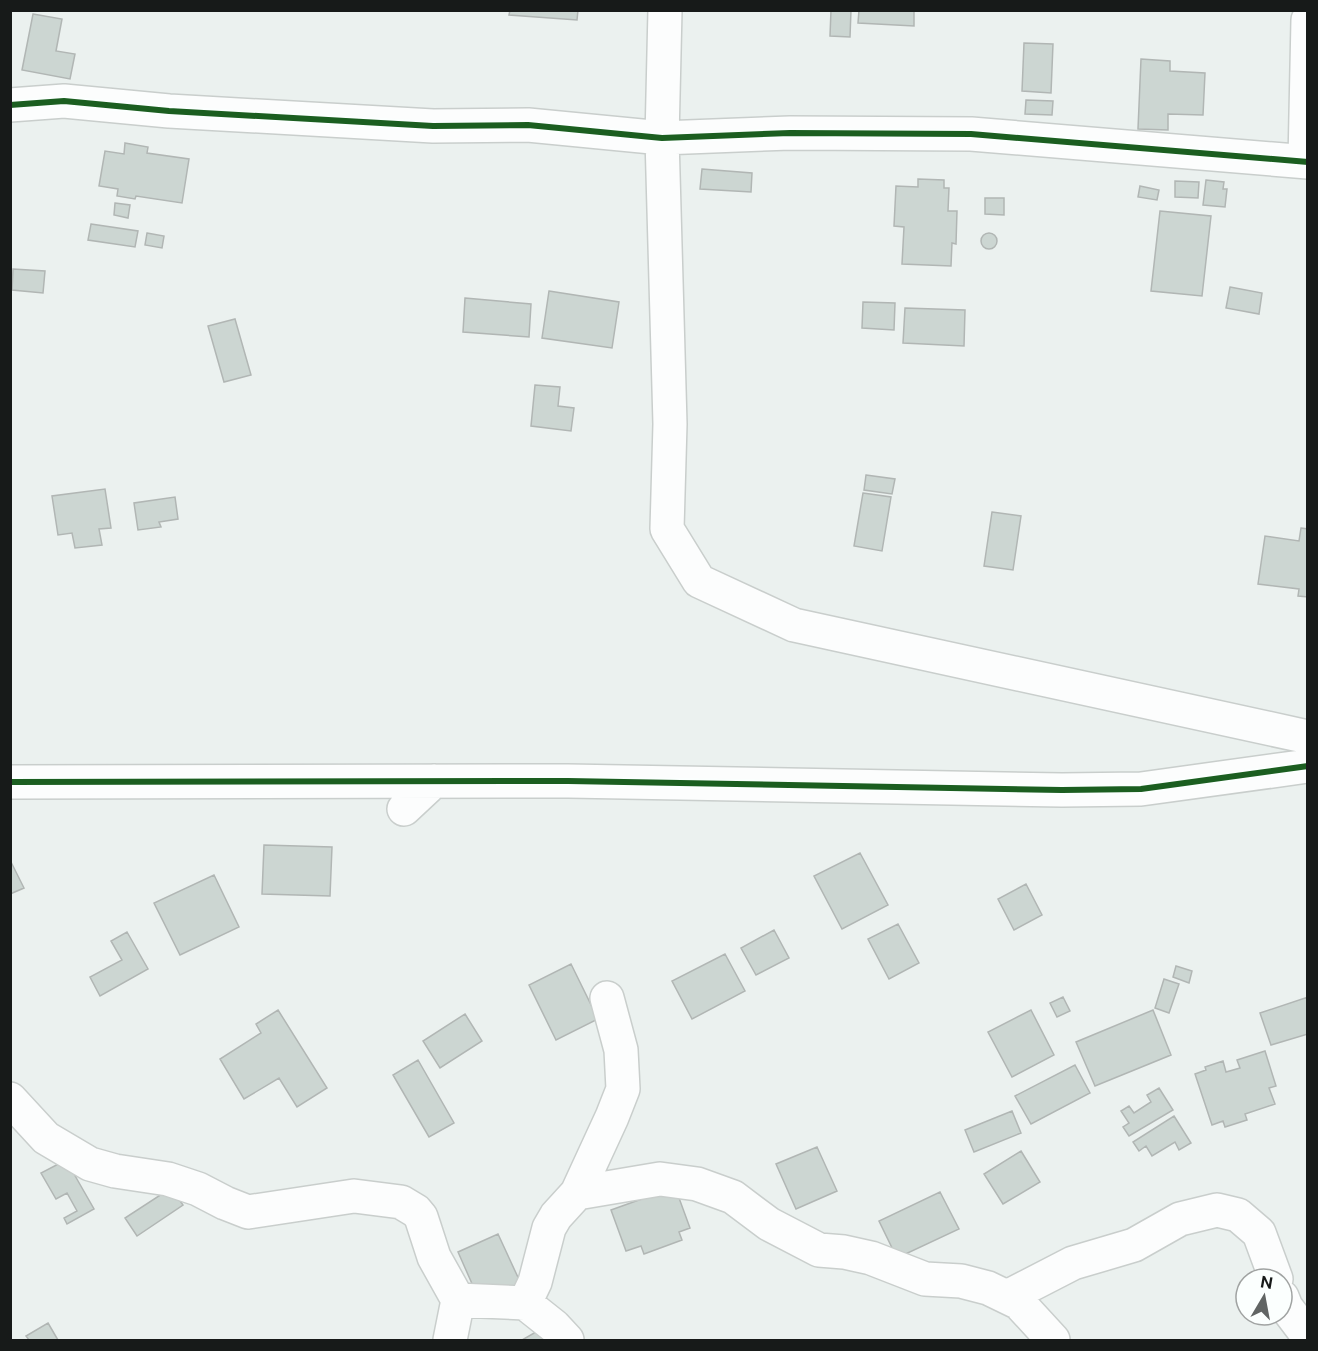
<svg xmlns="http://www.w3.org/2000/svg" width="1318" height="1351" font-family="'Public Sans',sans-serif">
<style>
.building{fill:#ccd6d2;stroke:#b1b6b4;stroke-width:1.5}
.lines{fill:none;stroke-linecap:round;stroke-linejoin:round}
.street-casing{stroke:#c9cecc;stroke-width:36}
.street{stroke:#fcfdfd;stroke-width:33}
.cycleway-casing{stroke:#fbfffe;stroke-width:10}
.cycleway{stroke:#1b5e20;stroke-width:6}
</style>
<rect width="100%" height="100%" fill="#ebf1ef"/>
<!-- building -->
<path class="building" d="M510 10H578L577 20 509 15Z
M831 10H851L850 37 830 36Z
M859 10H914V26L858 23Z
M33 14 62 19 56 51 75 54 70 79 22 70Z
M1024 43 1053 44 1051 93 1022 91Z
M1141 59 1170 61V71L1205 73 1203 115 1168 114V130L1138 129Z
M1026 100 1053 101 1052 115 1025 114Z
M125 143 148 147 147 153 189 159 182 203 136 196 135 199 117 196 118 189 99 186 105 151 124 154Z
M702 169 752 173 751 192 700 189Z
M918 179 944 180V188H949L948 211H957L956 244 952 243 951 266 902 264 904 227 894 226 896 186 918 187Z
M1206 180 1224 182 1223 189H1227L1225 207 1203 205Z
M1175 181 1199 182 1198 198 1175 197Z
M1140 186 1159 190 1157 200 1138 197Z
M985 198H1004V215L985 214Z
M115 203 130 205 128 218 114 215Z
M1160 211 1211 216 1202 296 1151 291Z
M91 224 138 231 135 247 88 240Z
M147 233 164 236 162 248 145 245Z
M981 241a8 8 0 1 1 16 0a8 8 0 1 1-16 0Z
M13 269 45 271 43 293 12 290Z
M1230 287 1262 293 1259 314 1226 308Z
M549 291 619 302 612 348 542 338Z
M465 298 531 304 529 337 463 332Z
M863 302 895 303 894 330 862 328Z
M905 308 965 310 964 346 903 343Z
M235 319 251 375 224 382 208 326Z
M535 385 560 387 558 406 574 408 571 431 531 426Z
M866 475 895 479 892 494 864 490Z
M105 489 111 528 99 529 102 545 75 548 72 533 58 535 52 496Z
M863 493 891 497 882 551 854 546Z
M175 497 178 519 159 522 161 527 138 530 134 503Z
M992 512 1021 516 1013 570 984 566Z
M1301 528 1308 529V597L1298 596 1299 589 1258 584 1265 536 1299 541Z
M264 845 332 847 330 896 262 894Z
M860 853 888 905 842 929 814 876Z
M10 860 24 888 10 894Z
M214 875 239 927 180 955 154 903Z
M1026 884 1042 915 1014 930 998 899Z
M898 924 919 963 889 979 868 939Z
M774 930 789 958 756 975 741 948Z
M127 932 148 969 100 996 90 977 122 960 111 941Z
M725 954 745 991 692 1019 672 981Z
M571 964 598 1019 556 1040 529 985Z
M1176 966 1192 971 1189 983 1173 977Z
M1164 979 1179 984 1169 1013 1155 1008Z
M1063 997 1070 1011 1057 1017 1050 1003Z
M1308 997V1034L1271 1045 1260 1013Z
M278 1010 327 1088 297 1107 279 1078 244 1099 220 1059 261 1033 256 1024Z
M1031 1010 1054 1055 1012 1077 988 1032Z
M1153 1010 1171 1055 1095 1086 1076 1042Z
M465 1014 482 1041 440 1068 423 1041Z
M1265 1051 1276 1086 1269 1088 1275 1104 1245 1114 1247 1120 1225 1127 1223 1121 1212 1125 1195 1074 1206 1070 1205 1067 1223 1061 1226 1072 1240 1068 1237 1060Z
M418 1060 454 1123 429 1137 393 1075Z
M1075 1065 1090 1093 1031 1124 1015 1096Z
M1159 1088 1173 1110 1129 1136 1123 1127 1129 1123 1121 1111 1129 1106 1134 1113 1151 1102 1147 1095Z
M1012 1111 1021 1133 974 1152 965 1130Z
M1174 1116 1191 1143 1179 1150 1175 1142 1152 1156 1146 1146 1139 1151 1133 1142Z
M817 1147 837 1191 796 1209 776 1164Z
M1021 1151 1040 1182 1003 1204 984 1174Z
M66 1160 94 1209 67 1224 64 1218 77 1211 67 1193 56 1199 41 1173Z
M675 1187 690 1228 679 1232 682 1240 644 1254 641 1246 626 1251 611 1210Z
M171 1188 183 1205 137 1236 125 1218Z
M940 1192 959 1229 897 1258 879 1221Z
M498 1234 522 1286 481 1304 458 1252Z
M48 1323 58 1340H29L26 1336Z
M541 1329 548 1340H522Z"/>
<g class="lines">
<defs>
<path id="street" d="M665 10 662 138 670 424 667 529 699 581 794 625 1308 737
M10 105 64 101 169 111 433 126 528 125 662 138 790 133 971 134 1308 162
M1305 161 1308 20
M10 782 568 781 1062 790 1141 789 1308 766
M404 809 434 781
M10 1099 46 1138 90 1164 115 1171 168 1179 198 1189 225 1203 248 1212 354 1196 401 1202 416 1211 421 1217 434 1257 458 1300 525 1303 554 1326 567 1340
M577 1193 660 1179 697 1184 733 1197 769 1224 819 1250 844 1252 871 1258 925 1279 961 1281 988 1288 1019 1303 1053 1340
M1007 1297 1073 1263 1134 1245 1180 1219 1217 1210 1238 1215 1259 1233 1276 1279
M1282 1297 1286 1307 1308 1336
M525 1303 535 1282 549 1228 556 1216 577 1193 612 1117 623 1089 621 1050 607 998
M450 1340 458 1300"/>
</defs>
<!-- street casing -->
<use href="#street" class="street-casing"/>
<!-- street -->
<use href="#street" class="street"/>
<defs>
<path id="cycleway" d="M10 105 64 101 169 111 433 126 528 125 662 138 790 133 971 134 1308 162
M10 782 568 781 1062 790 1141 789 1308 766"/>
</defs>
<!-- cycleway casing -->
<use href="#cycleway" class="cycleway-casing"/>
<!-- cycleway -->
<use href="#cycleway" class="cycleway"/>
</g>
<!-- border -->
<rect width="1318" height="1351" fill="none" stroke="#171a19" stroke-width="24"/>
<!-- north arrow -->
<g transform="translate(1264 1297) rotate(10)"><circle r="28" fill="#fbfffe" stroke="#a0a3a2" stroke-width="1.5"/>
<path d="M0-4.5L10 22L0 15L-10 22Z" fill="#616564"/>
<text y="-9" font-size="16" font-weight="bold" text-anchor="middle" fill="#171a19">N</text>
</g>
</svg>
